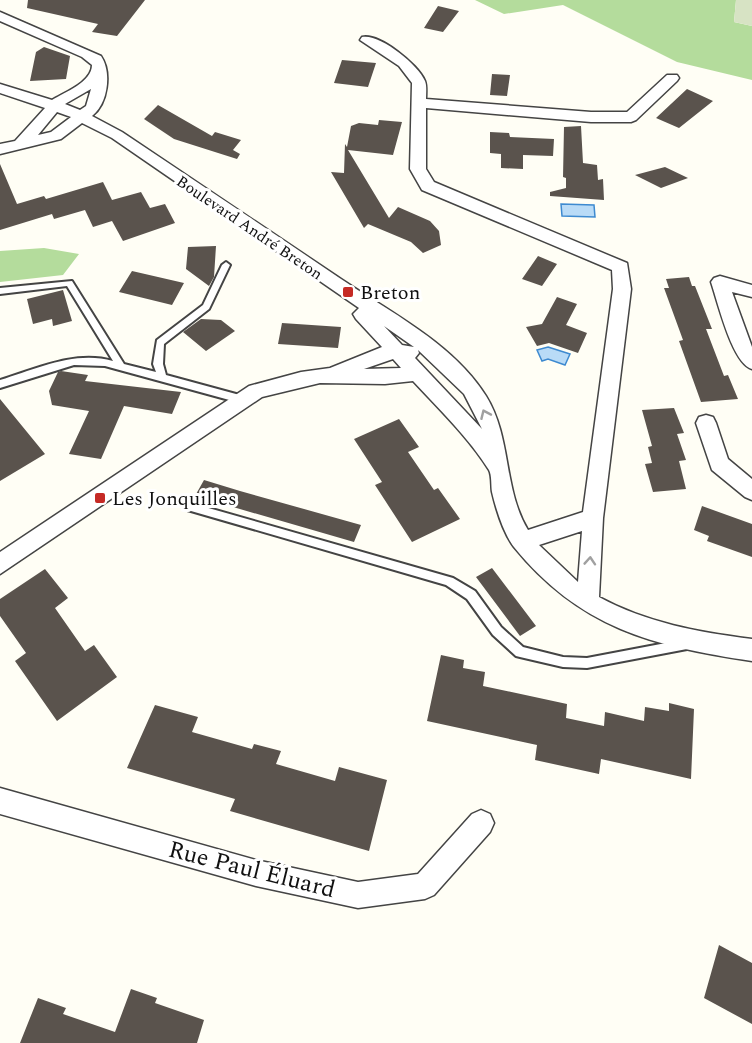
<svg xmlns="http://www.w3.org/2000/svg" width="752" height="1043" font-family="Spectral,serif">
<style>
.forest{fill:#b4dc9c}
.cemetery{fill:#d7e3c4}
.water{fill:#b9dbf7;stroke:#3e8ad0;stroke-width:1.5}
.building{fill:#5a534d}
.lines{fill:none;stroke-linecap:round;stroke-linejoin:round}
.service-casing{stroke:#444;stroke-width:4}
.minor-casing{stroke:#444;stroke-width:3}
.service{fill:#fff;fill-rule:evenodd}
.minor{fill:#fff;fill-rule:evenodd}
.oneway{stroke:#a0a0a0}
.poi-dot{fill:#c52a25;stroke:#fff;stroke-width:2}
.labels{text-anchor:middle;stroke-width:6;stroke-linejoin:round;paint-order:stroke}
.far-street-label{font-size:16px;fill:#111;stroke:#fff}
.poi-label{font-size:20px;fill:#111;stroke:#fff;text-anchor:start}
.near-street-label{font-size:24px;fill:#111;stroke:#fff}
</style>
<rect width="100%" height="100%" fill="#fffef5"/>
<!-- forest -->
<path class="forest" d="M475 0H736L734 22 752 26V80L677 62 563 5 504 14Z
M44 248 79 254 63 275 0 282V251Z"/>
<!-- cemetery -->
<path class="cemetery" d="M736 0H752V26L734 22Z"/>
<!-- water -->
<path class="water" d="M561 204 594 205 595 217 562 216Z
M548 347 570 354 565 365 548 359 542 361 537 350Z"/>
<!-- building -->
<path class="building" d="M28 0H145L117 36 92 32 98 24 27 8Z
M438 6 459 11 443 32 424 28Z
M44 47 70 56 66 79 30 81 36 52Z
M342 60 376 63 368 87 334 83Z
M492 74 510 75 507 96 490 95Z
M687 89 713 101 679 128 656 118Z
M158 105 212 136 215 132 241 140 233 150 240 154 237 159 174 139 144 119Z
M379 120 402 122 393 155 348 150 389 218 398 207 430 221 439 231 441 245 423 253 411 242 368 224 364 228 331 172 344 173 345 144 347 147 351 126 359 123 378 125Z
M581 126 583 163 597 165 598 180 603 179 604 200 550 196V192L566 188V178L563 177 564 127Z
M490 132 509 133 510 137 554 139 553 156 523 155V169L501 168V154L490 153Z
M0 164 17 204 44 196 46 199 103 182 112 200 141 192 150 208 165 204 175 223 123 241 112 221 93 227 85 210 54 219 52 214 0 230Z
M665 167 688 178 661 188 635 175Z
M216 246 214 277 209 286 186 269 188 247Z
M538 256 557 264 542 286 522 279Z
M132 271 184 283 172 305 119 292Z
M689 277 692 286H695L712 329H706L724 376 728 375 738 399 701 402 679 341 683 340 664 288H669L666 279Z
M63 290 72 321 53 326 52 319 33 324 27 299Z
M557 297 577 304 566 325 587 333 578 353 549 343 537 346 526 327 542 324Z
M201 319 221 320 235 331 206 351 183 332Z
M282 323 341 327 338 348 278 344Z
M61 371 88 375 85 381 181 392 172 414 124 406 101 459 69 454 89 411 52 405 49 391 58 372Z
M0 399 45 454 0 481Z
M674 408 684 433 677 434 686 460 679 461 686 489 653 492 645 464 652 463 648 447 652 446 642 410Z
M399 419 419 447 408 452 434 490 438 488 460 519 412 542 375 485 382 482 354 439Z
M204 480 240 491 361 525 354 542 195 496Z
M702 506 752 524V557L707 541 709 536 694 530Z
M492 568 536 626 520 636 476 577Z
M45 569 68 598 55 608 85 651 94 645 117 677 57 721 15 661 26 653 0 616V599Z
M441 655 464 660 463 668 485 672 483 686 567 704 566 718 604 726 605 712 644 721 645 707 669 711V703L694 709 691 779 601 759 599 774 535 760 537 745 427 721Z
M155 705 198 717 192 732 252 749 254 744 281 751 276 764 335 781 339 767 387 780 369 851 230 811 235 799 127 768Z
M719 945 752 963V1024L704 998Z
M131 989 157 998 155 1003 204 1020 197 1043H20L38 998 66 1008 63 1014 115 1032Z"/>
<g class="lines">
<defs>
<path id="service" d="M226 262 230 265 209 309 164 344 163 364 166 375 247 397 249 400 247 403 244 404 105 366 74 365 0 388V380C36 369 75 350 113 361L67 286 0 294V288L72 281 124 364 156 372 153 364 157 340 203 305 222 265Z
M191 503 453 578 475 591 501 627 523 647 563 657 587 658 687 639 691 640 693 644 691 648 687 649 587 668 563 667 520 657 516 656 493 635 467 599 446 585 191 511 187 510 186 507 187 504Z"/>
<path id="minor" d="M0 12 101 56C112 72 108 104 92 116L122 132C194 180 266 228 338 277 388 311 453 343 486 396 512 438 503 489 528 530L583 512 613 289 612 270 422 190 410 169 412 83 399 66 360 40 362 37C379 33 418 64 425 81 427 86 426 93 426 99L591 112H627L667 75H677L679 78 677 81 636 120 631 122H591L426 108V169L434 182 627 263 631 289 603 518 599 597C647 623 698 632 752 639V661C652 646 580 628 514 547 504 534 496 509 492 492 491 487 492 475 489 470 469 438 439 409 413 381L385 384 320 383 262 397 0 574V552L249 386 301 372 330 368 382 347 356 319 353 314 359 308 112 138 82 123 61 139 0 154V144L15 141 45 108 0 93V84L52 100C65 92 92 82 92 65L82 57 0 21ZM91 89 86 106 80 110 65 104ZM57 112 71 117 51 132 38 135ZM384 326 414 347 402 345ZM418 350 464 394 482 429 415 358 419 353ZM393 359 401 368 364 369ZM582 531 578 582 539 545Z
M720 276 752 285V297L732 292 752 347V369C732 363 718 302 711 282L714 278Z
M706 415 713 417 716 423 728 459 752 479V500L745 497 712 470 696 423 699 417Z
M0 788 256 860 358 882 418 874 472 814 481 810 490 814 494 823 490 832 434 895 425 899 358 908 256 886 0 814Z"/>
</defs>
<!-- service casing -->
<use href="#service" class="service-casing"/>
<!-- minor casing -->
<use href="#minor" class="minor-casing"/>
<!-- service -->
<use href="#service" class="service"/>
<!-- minor -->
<use href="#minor" class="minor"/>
</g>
<!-- one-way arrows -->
<defs><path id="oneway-chevron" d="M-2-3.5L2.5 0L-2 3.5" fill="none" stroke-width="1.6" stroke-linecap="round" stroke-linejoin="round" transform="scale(1.5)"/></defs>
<g class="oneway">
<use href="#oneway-chevron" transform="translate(485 414) rotate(-114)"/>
<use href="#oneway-chevron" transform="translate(590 561) rotate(-86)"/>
</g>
<!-- markers -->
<g class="poi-dot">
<rect x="342" y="286" width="12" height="12" rx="3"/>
<rect x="94" y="492" width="12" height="12" rx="3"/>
</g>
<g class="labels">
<!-- far-street labels -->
<g class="far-street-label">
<text transform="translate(250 227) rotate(34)" y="6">Boulevard André Breton</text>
</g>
<!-- poi labels -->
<g class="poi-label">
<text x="360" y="299">Breton</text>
<text x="112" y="505">Les Jonquilles</text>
</g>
<!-- near-street labels -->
<g class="near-street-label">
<text transform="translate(252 869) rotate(14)" y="8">Rue Paul Éluard</text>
</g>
</g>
</svg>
